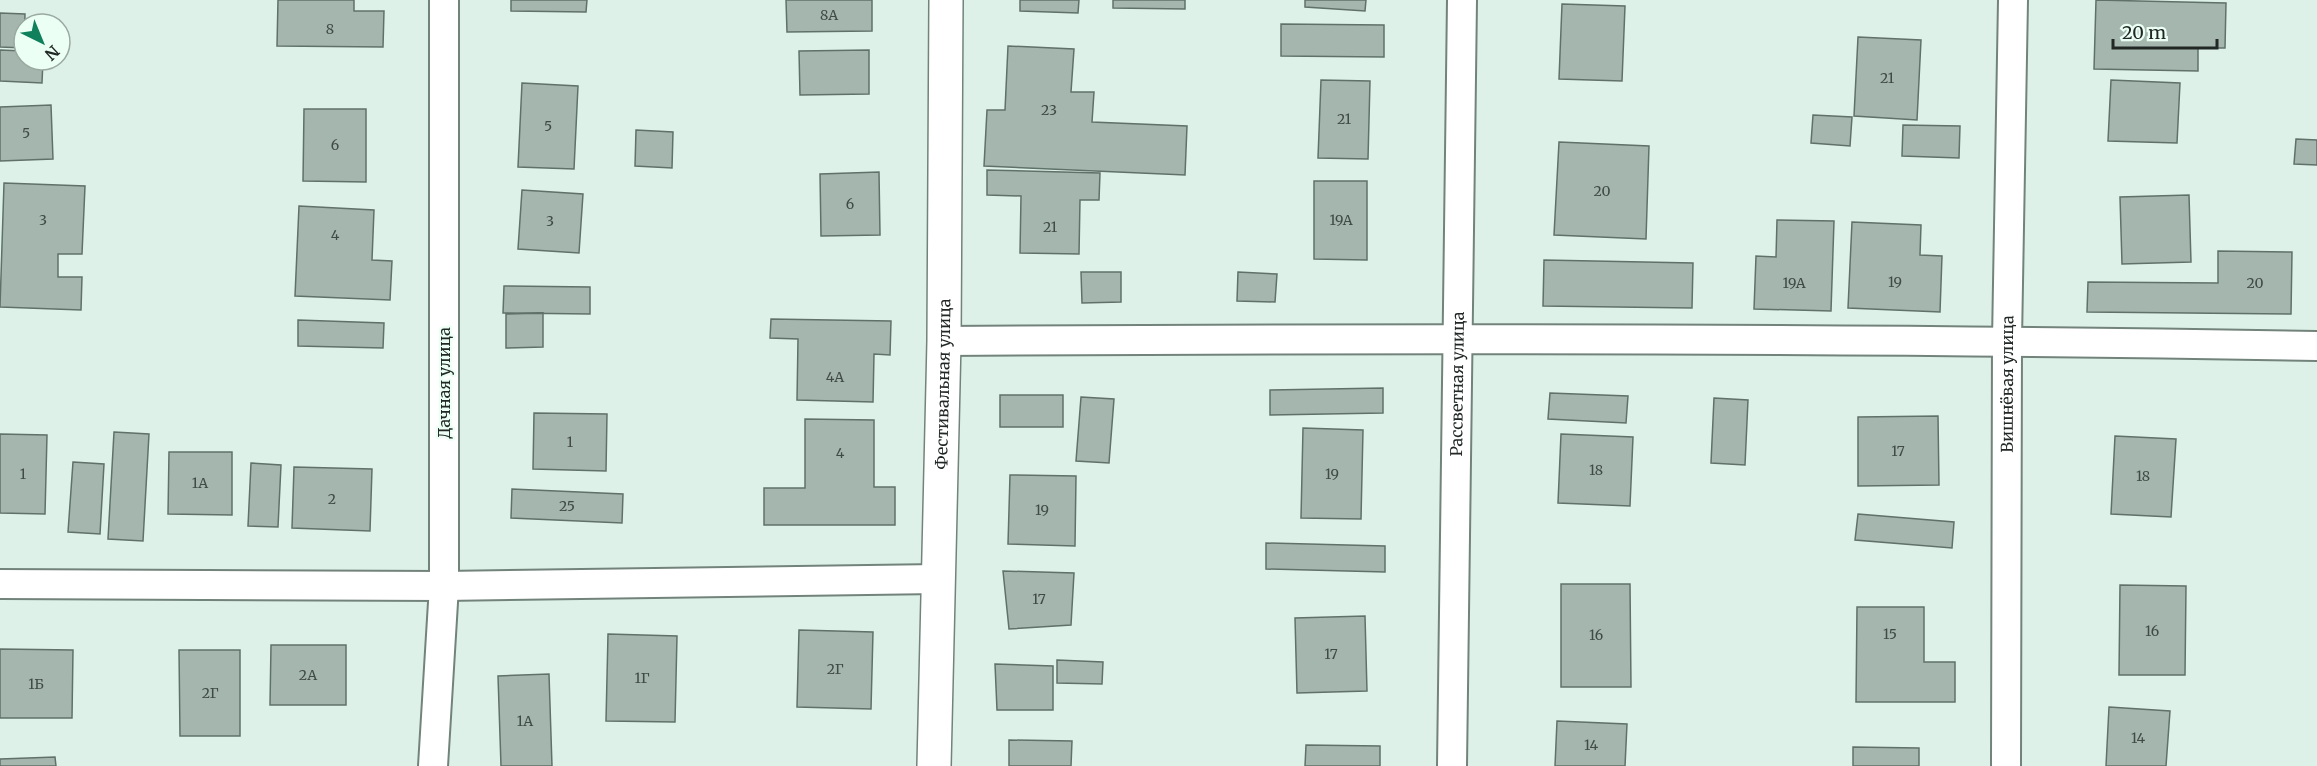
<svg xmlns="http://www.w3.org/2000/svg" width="2317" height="766" font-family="Merriweather,serif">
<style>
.building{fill:#a4b6ad;stroke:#607169;stroke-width:1.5}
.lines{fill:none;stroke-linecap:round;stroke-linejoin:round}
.minor-casing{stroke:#72837b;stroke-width:32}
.tertiary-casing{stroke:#72837b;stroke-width:36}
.minor{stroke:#fff;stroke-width:28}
.tertiary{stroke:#fff;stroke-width:33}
.labels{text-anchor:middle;stroke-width:4.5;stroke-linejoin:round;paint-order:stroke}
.number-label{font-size:14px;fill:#414b46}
.street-label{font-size:16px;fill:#202724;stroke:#ebfff5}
</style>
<rect width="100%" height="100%" fill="#def1e8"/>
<path class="building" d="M278,0H354V11H384L383,47L277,46Z
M511,0H587L586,12L511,11Z
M786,0H872V31L787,32Z
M1020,0H1079L1078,13L1020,11Z
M1113,0H1185V9L1113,8Z
M1305,0H1366L1365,11L1305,7Z
M2096,0L2226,3L2225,48H2198V71L2094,69Z
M1562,4L1625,6L1622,81L1559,79Z
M0,13L25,14L24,48L0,47Z
M1281,24L1384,25V57L1281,56Z
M1858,37L1921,40L1917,120L1854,116Z
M1008,46L1074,49L1071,92H1094L1092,122L1187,126L1185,175L984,166L987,110H1005Z
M0,50L24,51V60H43L42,83L0,81Z
M869,50V94L800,95L799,51Z
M1321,80L1370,81L1368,159L1318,158Z
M2111,80L2180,83L2177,143L2108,141Z
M522,83L578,86L574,169L518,167Z
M51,105L53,159L0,161V107Z
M304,109H366V182L303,181Z
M1813,115L1852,117L1850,146L1811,143Z
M1903,125L1960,126L1959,158L1902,156Z
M636,130L673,132L672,168L635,166Z
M2296,139L2317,140V165L2294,164Z
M1559,142L1649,146L1646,239L1554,235Z
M987,170L1100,173L1099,200H1080L1079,254L1020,253L1021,196L987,195Z
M879,172L880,235L821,236L820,174Z
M1314,181H1367V260L1314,259Z
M4,183L85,186L82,254H58V277H82L81,310L0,307Z
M522,190L583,194L579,253L518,249Z
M2189,195L2191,262L2122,264L2120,197Z
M299,206L374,210L372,260L392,261L390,300L295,296Z
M1777,220L1834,221L1831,311L1754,309L1756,256L1776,257Z
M1852,222L1921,225L1920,255L1942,256L1940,312L1848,308Z
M2218,251L2292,252L2291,314L2087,312L2088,282L2218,283Z
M1544,260L1693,263L1692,308L1543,306Z
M1081,272H1121V302L1082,303Z
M1238,272L1277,274L1275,302L1237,301Z
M504,286L590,287V314L503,313Z
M543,313V347L506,348V314Z
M771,319L891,321L890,355L874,354L873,402L797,400L798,339L770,338Z
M298,320L384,323L383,348L298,346Z
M1383,388V413L1270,415V390Z
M1550,393L1628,396L1626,423L1548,419Z
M1000,395H1063V427H1000Z
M1081,397L1114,399L1109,463L1076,461Z
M1714,398L1748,400L1745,465L1711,463Z
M534,413L607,414L606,471L533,469Z
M1938,416L1939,485L1858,486V417Z
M805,419L874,420V487H895V525H764V488H805Z
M1303,428L1363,430L1361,519L1301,518Z
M114,432L149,434L143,541L108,539Z
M0,434L47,435L45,514L0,513Z
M1561,434L1633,437L1630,506L1558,503Z
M2115,436L2176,439L2171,517L2111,514Z
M169,452H232V515L168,514Z
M73,462L104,464L100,534L68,532Z
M251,463L281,465L278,527L248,526Z
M294,467L372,469L370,531L292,528Z
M1010,475L1076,476L1075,546L1008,544Z
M512,489L623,494L622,523L511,518Z
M1858,514L1954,522L1952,548L1855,540Z
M1266,543L1385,546V572L1266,569Z
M1003,571L1074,573L1071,625L1009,629Z
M1561,584H1630L1631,687H1561Z
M2120,585L2186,586L2185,675H2119Z
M1857,607H1924V662H1955V702H1856Z
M1365,616L1367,691L1297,693L1295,618Z
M799,630L873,632L871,709L797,707Z
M608,634L677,636L675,722L606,721Z
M271,645H346V705H270Z
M0,649L73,650L72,718H0Z
M179,650H240V736H180Z
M1057,660L1103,662L1102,684L1057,683Z
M995,664L1053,666V710H997Z
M549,674L552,766H501L498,676Z
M2109,707L2170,711L2166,766H2106Z
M1557,721L1627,724L1625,766H1555Z
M1009,740L1072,741L1071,766H1009Z
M1306,745L1380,746V766H1305Z
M1853,747L1919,748V766H1853Z
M55,757L56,766H0V759Z"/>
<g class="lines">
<defs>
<g id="minor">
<path d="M944,341C1401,338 1859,338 2317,346"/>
<path d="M0,584L444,586L938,579"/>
<path d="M433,766L444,586V0"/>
<path id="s1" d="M1452,766L1462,0"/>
<path id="s2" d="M2006,766L2007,340L2013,0"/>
</g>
<g id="tertiary">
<path id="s3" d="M934,766L944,341L946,0"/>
</g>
</defs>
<use href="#minor" class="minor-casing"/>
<use href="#tertiary" class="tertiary-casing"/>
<use href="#minor" class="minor"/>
<use href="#tertiary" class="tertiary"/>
</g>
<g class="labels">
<g class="number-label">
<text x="829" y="20">8А</text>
<text x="330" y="34">8</text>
<text x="1887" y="83">21</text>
<text x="1049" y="115">23</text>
<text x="1344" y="124">21</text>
<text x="548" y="131">5</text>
<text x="26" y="138">5</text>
<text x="335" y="150">6</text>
<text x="1602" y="196">20</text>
<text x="850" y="209">6</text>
<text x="43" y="225">3</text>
<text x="1341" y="225">19А</text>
<text x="550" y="226">3</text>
<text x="1050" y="232">21</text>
<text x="335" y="240">4</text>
<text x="1895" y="287">19</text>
<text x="1794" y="288">19А</text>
<text x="2255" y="288">20</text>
<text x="835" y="382">4А</text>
<text x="570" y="447">1</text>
<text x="1898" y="456">17</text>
<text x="840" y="458">4</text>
<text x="1596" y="475">18</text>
<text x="23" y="479">1</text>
<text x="1332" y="479">19</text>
<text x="2143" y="481">18</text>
<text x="200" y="488">1А</text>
<text x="332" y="504">2</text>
<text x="567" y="511">25</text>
<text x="1042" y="515">19</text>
<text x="1039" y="604">17</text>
<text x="2152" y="636">16</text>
<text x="1890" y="639">15</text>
<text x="1596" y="640">16</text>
<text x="1331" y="659">17</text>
<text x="835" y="674">2Г</text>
<text x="308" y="680">2А</text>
<text x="642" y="683">1Г</text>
<text x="36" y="689">1Б</text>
<text x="210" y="698">2Г</text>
<text x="525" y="726">1А</text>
<text x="2138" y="743">14</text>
<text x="1591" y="750">14</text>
</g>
<g class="street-label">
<text transform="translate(444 383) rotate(-90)" y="6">Дачная улица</text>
<text dy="6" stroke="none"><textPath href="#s3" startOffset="382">Фестивальная улица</textPath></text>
<text dy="6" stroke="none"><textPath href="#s1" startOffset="382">Рассветная улица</textPath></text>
<text dy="6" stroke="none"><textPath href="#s2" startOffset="382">Вишнёвая улица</textPath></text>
</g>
</g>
<g transform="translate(42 42) rotate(137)"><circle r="28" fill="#ebfff5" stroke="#9aa9a1" stroke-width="1.5"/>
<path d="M0-4.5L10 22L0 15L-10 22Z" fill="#10805c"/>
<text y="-9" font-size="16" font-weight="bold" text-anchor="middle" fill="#202724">N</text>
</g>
<path d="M2113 39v9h104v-9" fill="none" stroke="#202724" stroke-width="3"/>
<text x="2122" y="39" font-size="18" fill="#202724" stroke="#ebfff5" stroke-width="4.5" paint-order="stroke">20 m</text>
</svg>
